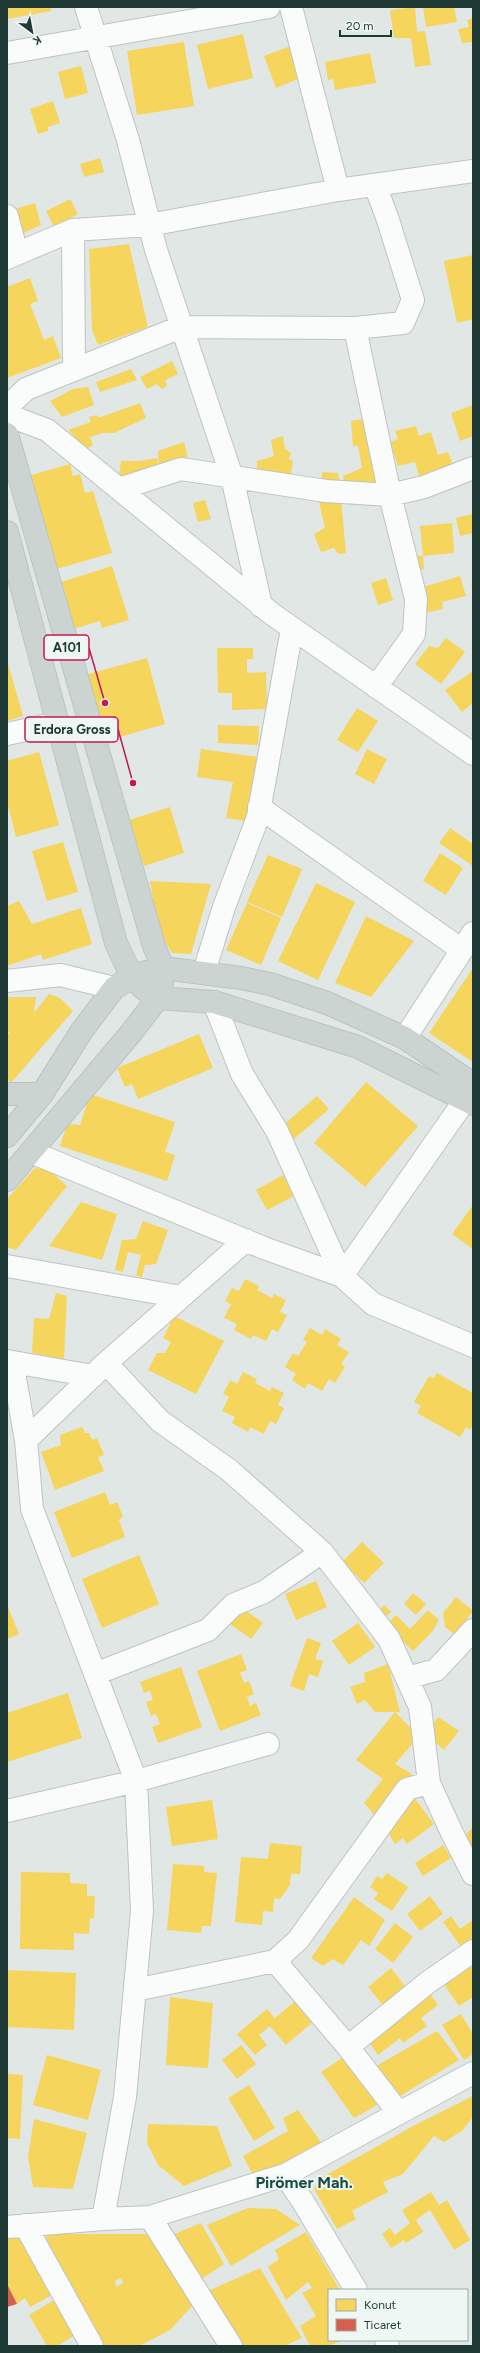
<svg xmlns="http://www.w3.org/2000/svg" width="480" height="2353" font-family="Figtree,sans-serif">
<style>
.homes{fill:#f6d55c;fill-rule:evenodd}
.shops{fill:#d6604d}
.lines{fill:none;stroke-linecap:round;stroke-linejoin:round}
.minor-casing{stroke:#bec4c2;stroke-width:24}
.major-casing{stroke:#bbc4c2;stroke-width:24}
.minor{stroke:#fafbfb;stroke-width:22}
.major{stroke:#ccd4d2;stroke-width:22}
.labels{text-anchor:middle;stroke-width:4;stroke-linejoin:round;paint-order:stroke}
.district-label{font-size:16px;font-weight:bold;fill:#1b4c44;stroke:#eef7f3}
.leader{fill:none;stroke:#c2185b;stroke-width:1.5}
.callout-dot{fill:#c2185b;stroke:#eef7f3;stroke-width:1.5}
.callout{fill:#eef7f3;stroke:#c2185b;stroke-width:1.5}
.callout-label{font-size:13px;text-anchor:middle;font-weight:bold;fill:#1f3a35}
</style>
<rect width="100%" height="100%" fill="#e1e7e5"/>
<path class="homes" d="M7,7H51V11L7,19Z
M415,7L417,32L425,31L431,65L415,67L411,38H394L390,10Z
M423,7H454L457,22L426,27Z
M473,18V45L472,42L462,43L458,29L469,27L467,20Z
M243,34L253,78L208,89L197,45Z
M184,42L194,106L137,115L127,51Z
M293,45L305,76L276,88L264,56Z
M370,53L376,83L335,90L333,79L328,80L325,62Z
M81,66L88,93L65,99L58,72Z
M53,101L60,123L48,127V131L38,134L30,109Z
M100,158L104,172L84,177L80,164Z
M70,199L78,214L54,227L46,211Z
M35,203L41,225L21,234L12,210Z
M129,244L148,327L98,345L92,330L89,249Z
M473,255V319L457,323L444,261Z
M30,278L38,301L30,304L44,340L53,336L61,358L7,378V287Z
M172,361L178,374L165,380L167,386L162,389L157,384L147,389L140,377Z
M131,369L137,380L100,392L96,382Z
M88,387L94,405L62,417L50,401L73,389Z
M140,403L146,418L114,433H102L90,437L93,445L86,449L68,430L91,422L89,417L97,415L98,418Z
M473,405V436L460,441L451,413Z
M369,418L380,483L345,485L343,476L362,468L358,446H353L351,421Z
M416,426L419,436L431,432L438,455L448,452L454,467L420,479L415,462L398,466L390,442L398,439L395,431Z
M283,436L285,449L291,453L289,459L293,461L290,480L257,476V461L274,456L271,440Z
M184,442L189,463L139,476H119L121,461H140L157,458L159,467L158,451Z
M70,464L73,476L80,474L85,493L93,491L112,553L53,570L28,476Z
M322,472L338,473L340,484L321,482Z
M205,500L211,519L198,522L193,503Z
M341,500L346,553L338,554L334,548L321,552L314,534L325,528L319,502Z
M473,514V533L460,536L456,518Z
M452,523L454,553L423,556L420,526Z
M414,555L423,556L424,569L416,571Z
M112,566L129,620L102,628L100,621L70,630L55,584Z
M460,576L466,596L442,602L443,609L424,613L420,588Z
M386,578L393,600L378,605L371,583Z
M446,638L465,652L441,684L415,664L429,646L438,648Z
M217,648H253V659H247V673L266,672L267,709L232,710V693H218Z
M147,658L165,724L106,741L88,674Z
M7,660L23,716L7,721Z
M473,671V703L462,712L445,690Z
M357,708L378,721L358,752L337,740Z
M218,725L259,726L258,745L218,743Z
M201,749L257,757L245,821L226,818L233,782L197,777Z
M367,749L387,759L374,784L355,774Z
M39,752L59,825L16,837L7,802V761Z
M170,807L184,853L144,866L129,820Z
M450,828L473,844V866L439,843Z
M63,842L78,892L47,901L32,851Z
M440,853L463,868L446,895L423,881Z
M268,855L302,869L282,917L247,902Z
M150,881L211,884L191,954L172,953L158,930Z
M316,883L355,902L318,980L278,961Z
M19,901L32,924L81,908L92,944L43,960L41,954L7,966V906Z
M247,903L281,918L261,965L226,950Z
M366,916L414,941L371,997L335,983Z
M473,968V1062L429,1033Z
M49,994L60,998L73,1011L11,1083L7,1079V1035L10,1032L7,1031V997H36L34,1013Z
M199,1034L213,1068L138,1099L132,1084L125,1087L117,1068Z
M366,1082L418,1126L365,1187L314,1143Z
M90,1094L175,1122L165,1152L175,1155L167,1181L60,1146L67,1124L80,1125Z
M317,1096L329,1109L293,1140L282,1126Z
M35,1168L49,1170L67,1186L16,1250L7,1247V1199Z
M283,1175L294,1196L267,1210L256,1190Z
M81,1202L117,1214L102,1260L49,1246Z
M473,1205V1249L452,1234Z
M143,1221L168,1230L156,1264L145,1265L142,1277L136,1276L141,1255L128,1252L123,1272L115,1270L122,1240L136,1239Z
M245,1279L259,1286L257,1290L272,1298L274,1294L286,1300L280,1312L287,1315L278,1332L272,1329L266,1341L253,1335L251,1339L234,1330L237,1324L224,1318L231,1304L225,1301L232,1288L239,1291Z
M56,1293L67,1296L64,1359L32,1353L34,1318L49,1319Z
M174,1316L224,1341L196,1394L148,1370L157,1353H165L171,1342L163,1338Z
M310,1328L322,1335L325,1329L341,1339L337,1345L349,1352L341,1364L345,1367L335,1383L329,1379L322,1391L308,1383L305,1389L292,1380L296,1374L285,1367L293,1353L298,1356L307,1342L303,1340Z
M243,1372L257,1379L255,1383L270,1391L272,1387L284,1393L278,1405L284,1408L276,1424L270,1421L264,1434L250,1427L248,1432L232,1423L235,1417L222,1411L229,1397L223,1394L230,1380L237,1384Z
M437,1373L473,1393V1424L470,1430L466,1427L460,1437L417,1413L421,1406L414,1402L429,1376L434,1378Z
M82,1427L85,1433H89L92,1440L97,1438L104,1455L98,1457L104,1471L55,1490L41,1452L61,1445L60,1435Z
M105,1492L110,1505L117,1502L123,1517L119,1520L125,1537L72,1558L54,1512Z
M362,1542L384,1563L364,1583L342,1562Z
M139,1555L159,1604L102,1628L82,1579Z
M316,1581L327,1607L296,1620L285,1594Z
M413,1593L426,1604L416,1615L404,1604Z
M456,1597L473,1611L455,1635L445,1627L443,1613Z
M7,1604L19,1634L7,1639Z
M384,1605L391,1612L383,1619L377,1612Z
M241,1607L263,1623L251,1639L230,1624Z
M428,1610L439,1620L432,1632L413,1651L386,1625L396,1615L410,1629Z
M358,1623L375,1647L349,1665L332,1641Z
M307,1638L321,1643L315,1659L323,1661L318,1677L309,1674L304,1691L290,1686Z
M241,1654L247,1670L240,1673L244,1683L249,1681L254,1694L247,1697L250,1706L256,1703L261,1715L220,1731L197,1671Z
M388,1664L400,1712H375L365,1700L357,1704L350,1687L365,1682L364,1673Z
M181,1667L202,1727L158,1743L152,1727L160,1724L156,1714L151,1716L146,1702L153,1700L150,1691L144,1693L140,1682Z
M68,1693L82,1738L7,1762V1713Z
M395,1712L419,1736L395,1764L412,1774L377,1818L364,1803L383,1779L356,1760Z
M438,1717L459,1731L444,1750L435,1742L431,1727Z
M413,1796L434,1824L407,1844L403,1838L395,1844L386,1830L401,1819L398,1812Z
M212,1800L218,1839L172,1846L166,1807Z
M473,1827V1853L460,1841Z
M270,1843L302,1846L300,1874H291L290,1885L280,1899L274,1898L273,1912L263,1911L262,1925L235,1922L241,1857L268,1859Z
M443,1845L451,1858L423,1876L415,1863Z
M173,1864L204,1866V1872L217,1873L211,1926H202L201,1933L167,1930Z
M21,1872L70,1873V1883L87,1884V1896H95L94,1918H90L89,1934L74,1933V1950L20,1949Z
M387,1873L408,1887L392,1911L374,1899L378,1893L370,1887L377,1876L382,1879Z
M430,1896L443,1914L420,1931L407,1914Z
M354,1897L385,1920L369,1946L361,1940L343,1965L333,1959L323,1966L311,1958Z
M451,1916L460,1929L473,1920V1940L462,1948L443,1922Z
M395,1923L413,1937L393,1963L375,1949Z
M470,1966L473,1970V1997L459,2006L443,1983Z
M391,1968L408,1990L385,2008L368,1987Z
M7,1970L76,1973L74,2030L7,2027Z
M428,1991L438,2005L421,2018L427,2026L403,2043L400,2038L378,2055L365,2037Z
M170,1997L213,2003L208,2068L166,2065Z
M298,1999L315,2020L286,2045L270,2026L259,2035L267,2045L255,2055L237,2034L267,2009L275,2018Z
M461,2014L473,2034V2054L464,2060L442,2025Z
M437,2031L459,2060L397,2098L373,2068Z
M241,2045L256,2064L237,2079L222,2060Z
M47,2055L101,2070L88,2120L33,2105Z
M345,2056L377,2105L354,2118L321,2072Z
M7,2070L9,2074L23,2075L20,2139L7,2138Z
M249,2085L275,2128L254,2141L228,2098Z
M473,2096V2117L462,2131L444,2142L434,2136L403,2174L383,2182L388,2192L352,2211L356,2219L337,2229L314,2189L319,2179L415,2125Z
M298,2110L323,2145L254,2177L243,2156L288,2131L283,2118Z
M34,2119L87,2133L73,2189L33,2187L28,2157Z
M148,2124L217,2126L232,2166L184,2186L158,2165L147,2143Z
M431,2192L439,2205L447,2200L470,2240L454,2250L430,2210L416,2220L423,2232L406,2243L404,2240L391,2248L382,2234L390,2228L395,2235L410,2223L402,2210Z
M248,2208L276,2209L300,2225L231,2266L207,2225Z
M201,2223L224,2264L200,2280L172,2235Z
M306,2232L340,2290H329V2340H344L328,2346H310L300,2326L316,2316L302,2293L312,2288L308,2282L286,2300L268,2267L279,2259L275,2250Z
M49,2234H151L193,2305L170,2330L139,2346H105L43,2241ZM121,2278L123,2283L116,2287L115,2281Z
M7,2235L21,2238L52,2295L30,2307L25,2298L17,2304L7,2284Z
M260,2268L302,2338L284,2346H241L208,2291Z
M56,2299L77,2334L57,2346H47L29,2315Z"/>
<path class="shops" d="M7,2284L17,2304L7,2307Z"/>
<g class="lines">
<defs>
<path id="minor" d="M86,7L128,140L156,250L232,477L261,606
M7,53L269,7
M338,190L473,171
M7,216L17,253
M73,230L74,369
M7,258L73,230L149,225L338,190L291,7
M355,328L390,495L416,599L414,634L376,687
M7,407L26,389L181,327L355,328L403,323L413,300L388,220L375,185
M7,415L47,430L272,614L473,754
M119,489L181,469L326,491L390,495L424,487L473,468
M7,734L58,723
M259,807L462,950
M204,972L224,907L258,817L292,629
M7,981L60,975L114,988
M214,1002L242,1074L277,1131L342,1276L373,1304L473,1346
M405,1038L473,933
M31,1152L264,1248L342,1276L465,1100
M7,1266L181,1297
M7,1361L93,1376
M12,1362L26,1440
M106,1363L160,1421L229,1470L322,1552L389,1639L420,1707L429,1783L452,1833L473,1874
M95,1674L208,1630L233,1605L264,1592L322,1552
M407,1678L436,1670L473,1630
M7,1811L136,1781L268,1744
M135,1990L275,1961
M348,2047L427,1983L473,1951
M398,2112L348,2047L275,1961L298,1940L407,1789L429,1783
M285,2175L302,2200L356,2290
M150,2217L231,2346
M103,2219L125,2097L142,1911L136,1781L32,1509L26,1440L106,1363L246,1240
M25,2225L92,2346
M7,2227L103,2219L150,2217L285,2175L473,2073
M386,2340L388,2346"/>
<path id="major" d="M7,434L154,946L163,968L241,978L270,984L327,1003L405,1038L473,1084
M7,532L116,943L132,977L144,989L158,998L214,1002L358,1047L473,1104
M7,1094H42
M7,1136L42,1094L81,1032L114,988L132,977L146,972
M7,1180L131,1033L158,998L162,983"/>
</defs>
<use href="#minor" class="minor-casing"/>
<use href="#major" class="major-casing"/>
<use href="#minor" class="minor"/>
<use href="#major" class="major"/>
</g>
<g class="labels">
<g class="district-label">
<text x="304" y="2188">Pirömer Mah.</text>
</g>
</g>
<path class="leader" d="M105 703L89 648M133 783L118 729"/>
<g class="callout-dot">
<circle cx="105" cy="703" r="4"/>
<circle cx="133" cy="783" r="4"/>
</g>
<g class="callout">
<rect x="44" y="635" width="45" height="25" rx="4"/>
<rect x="25" y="717" width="93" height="25" rx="4"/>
</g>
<g class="callout-label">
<text x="67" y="652">A101</text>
<text x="72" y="734">Erdora Gross</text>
</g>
<rect width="480" height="2353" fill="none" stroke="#1f3a35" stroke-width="16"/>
<rect x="328" y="2289" width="140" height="52" fill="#eef7f3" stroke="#9baba7"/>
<rect x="336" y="2299" width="20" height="12" fill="#f6d55c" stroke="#9baba7"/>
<text x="364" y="2309" font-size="12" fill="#1f3a35">Konut</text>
<rect x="336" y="2319" width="20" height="12" fill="#d6604d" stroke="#9baba7"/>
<text x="364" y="2329" font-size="12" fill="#1f3a35">Ticaret</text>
<g transform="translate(32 32) rotate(148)" stroke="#eef7f3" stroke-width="3" paint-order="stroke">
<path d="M0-3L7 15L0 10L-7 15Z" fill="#1f3a35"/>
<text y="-6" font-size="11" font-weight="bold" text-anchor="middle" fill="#1f3a35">K</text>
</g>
<path d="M340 30v6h51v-6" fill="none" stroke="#1f3a35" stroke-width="2"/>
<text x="346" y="30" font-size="12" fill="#1f3a35" stroke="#eef7f3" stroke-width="3" paint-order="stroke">20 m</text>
</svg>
